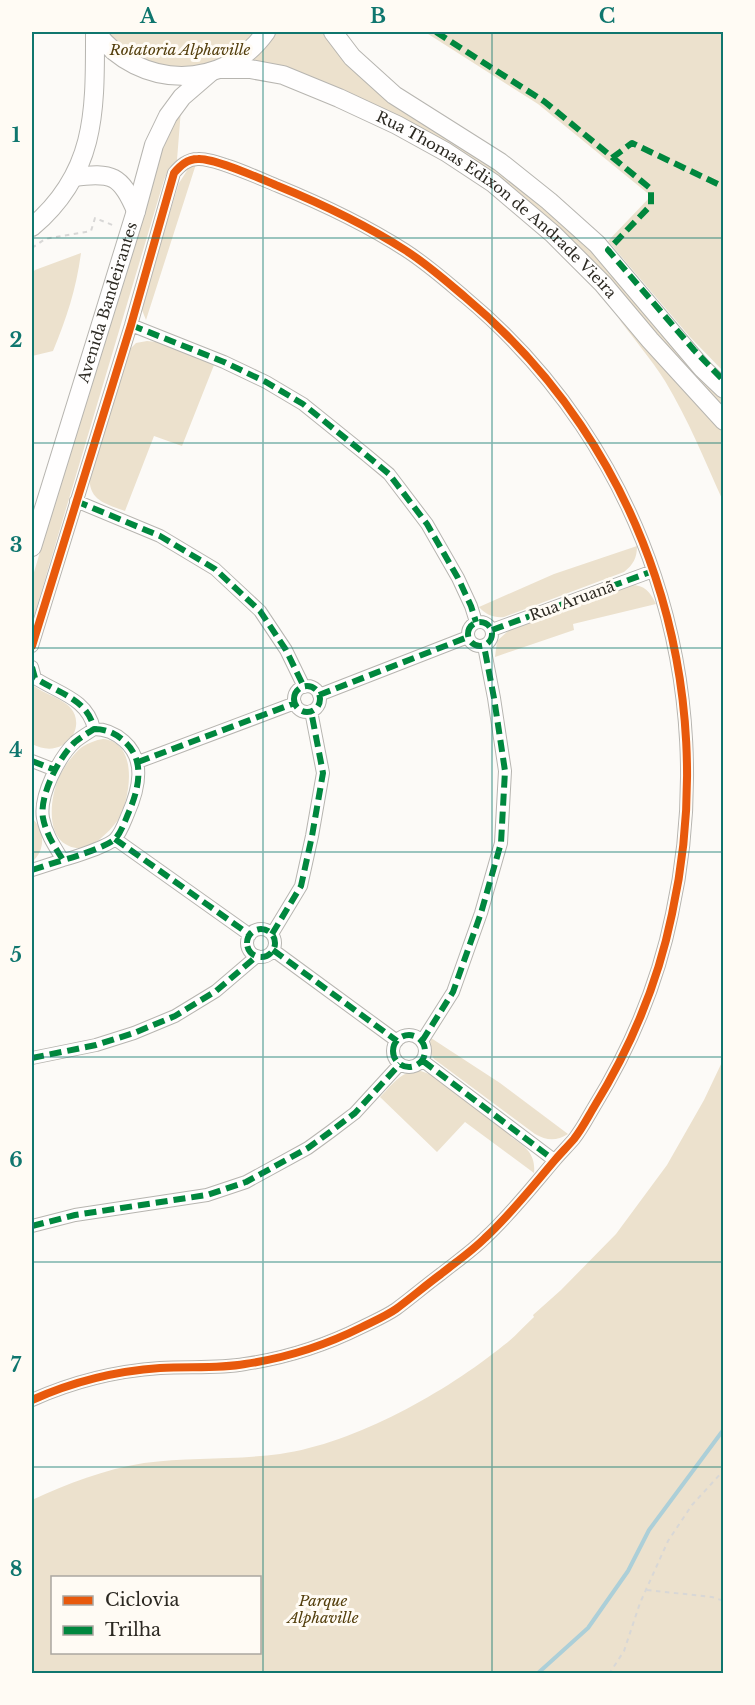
<svg xmlns="http://www.w3.org/2000/svg" width="755" height="1705" font-family="'Libre Baskerville',serif">
<style>
.green{fill:#ece1cd;fill-rule:evenodd}
.lines{fill:none;stroke-linecap:round;stroke-linejoin:round}
.stream{stroke:#accfd8;stroke-width:4}
.street-casing{stroke:#b7b5b0;stroke-width:14}
.secondary-casing{stroke:#b7b5b0;stroke-width:20}
.path{stroke:#d8d7d6;stroke-width:2;stroke-dasharray:4.5 4.5;stroke-linecap:butt}
.street{stroke:#fffefe;stroke-width:12}
.secondary{stroke:#fffefe;stroke-width:18}
.quiet{stroke:#00873e;stroke-width:6;stroke-dasharray:12 6;stroke-linecap:butt}
.cycleway-casing{stroke:#fffbf4;stroke-width:11}
.cycleway{stroke:#e8590c;stroke-width:8}
.grid{fill:none;stroke:#0f766e;stroke-width:1.5;stroke-opacity:0.55}
.labels{text-anchor:middle;stroke-width:6;stroke-linejoin:round;paint-order:stroke}
.park-label{font-size:15px;font-style:italic;fill:#533e0c;stroke:#fffbf4}
.street-label{font-size:15px;fill:#2c2922;stroke:#fffbf4}
.neatline{fill:none;stroke:#0f766e;stroke-width:2}
.grid-label{font-size:20px;text-anchor:middle;font-weight:bold;fill:#0f766e}
</style>
<rect width="100%" height="100%" fill="#fcfaf7"/>
<path class="green" d="M105,32H256C225,62 194,76 151,62C145,60 138,59 133,56C123,49 114,39 105,32Z
M275,32H324L519,185L585,243L706,382L723,399V412L488,173L248,62Z
M425,32H723V371L690,337L608,241L651,196L538,104Z
M181,109L177,160L167,173L164,180L32,623V579L132,241L165,137Z
M196,164L146,320L142,310L143,298L179,183L188,169Z
M81,253C76,290 67,317 53,351L32,356V273L35,270Z
M618,318L685,391L723,431V501C705,461 688,419 665,381C651,359 634,339 618,318Z
M147,341L157,342L214,365L182,446L154,436L125,511C106,504 87,500 90,475L129,350L136,343Z
M637,546C637,558 633,565 624,572L504,617C494,618 486,615 479,607L554,574Z
M628,585C644,584 650,591 656,604L573,624L574,630L495,657L497,641L508,631Z
M32,684C46,698 79,699 76,726C75,734 70,741 63,745C51,751 43,749 32,744Z
M103,739C139,742 131,798 118,820C113,827 106,834 99,840C90,846 80,851 69,846C46,837 50,799 58,780C63,768 72,755 82,747C88,743 96,740 103,739Z
M32,818C45,830 46,850 32,862Z
M431,1038L500,1083L568,1134C557,1141 547,1141 535,1134L434,1059C430,1053 429,1045 431,1038Z
M723,1060V1673H32V1500C67,1484 105,1469 144,1463C189,1457 235,1460 280,1454C356,1443 446,1392 504,1345C515,1337 524,1326 534,1317L533,1315L561,1290L616,1234L667,1165L704,1100ZM52,1578H260V1652H52Z
M418,1070L432,1075L513,1134L511,1137C525,1146 536,1154 534,1173L465,1122L437,1152L380,1097C392,1085 400,1072 418,1070Z"/>
<g class="lines">
<path class="stream" d="M537,1674L588,1628L628,1571L649,1530L724,1429"/>
<defs>
<path id="street" d="M131,325L224,362L266,382L303,404L365,454L389,474L427,524L458,578L471,606L476,622
M76,501L160,536L215,569L260,611L286,650L304,687
M468 634a12 12 0 1 1 24 0a12 12 0 1 1-24 0Z
M492,630L653,571
M32,646L131,325L174,173C180,166 187,159 198,159C215,158 261,179 278,186C322,204 366,225 405,250C427,264 446,281 465,297C646,448 722,685 672,914C658,983 631,1047 594,1107C588,1117 582,1129 574,1139C568,1146 561,1153 555,1160C532,1187 511,1214 485,1238C472,1251 456,1262 441,1274C426,1285 411,1298 396,1309C386,1316 374,1321 362,1327C326,1345 286,1358 245,1364C217,1369 188,1366 160,1368C116,1371 72,1382 32,1400
M32,667L35,678C58,693 88,699 94,729
M294 699a13 13 0 1 1 26 0a13 13 0 1 1-26 0Z
M319,695L468,637
M94,729C106,729 115,733 124,741C146,760 139,789 128,814C125,821 121,833 115,839C108,846 75,857 63,860C55,847 46,834 43,818C39,796 59,757 75,742C81,737 88,733 94,729Z
M32,761L55,770
M138,762L295,703
M115,839L250,935
M32,870L63,860
M247 943a14 14 0 1 1 28 0a14 14 0 1 1-28 0Z
M272,934L301,886L312,836L323,773L311,711
M273,950L397,1041
M393 1051a16 16 0 1 1 32 0a16 16 0 1 1-32 0Z
M422,1041L453,992L481,913L501,843L505,771L494,698L484,646
M32,1058L96,1045L134,1033L175,1016L216,991L257,956
M423,1061L554,1160
M32,1226L75,1215L207,1195L246,1182L308,1148L330,1132L355,1113L400,1064"/>
<g id="secondary">
<path d="M96,32C139,90 224,91 266,32"/>
<path d="M333,32L352,57L394,95L500,162L549,201L597,244L702,368L724,389"/>
<path id="s1" d="M220,69H250L283,75L339,98L397,125L446,152L493,183L553,234L603,284L650,340L724,421"/>
<path d="M74,177C112,172 121,175 136,211"/>
<path d="M32,227C97,172 95,110 95,32"/>
<path id="s2" d="M32,547L136,211L154,145L168,116L182,97L211,72"/>
</g>
</defs>
<use href="#street" class="street-casing"/>
<use href="#secondary" class="secondary-casing"/>
<path class="path" d="M32,248L45,239L91,231L95,218L115,226
M647,1590L712,1597L724,1601
M609,1674L624,1651L640,1603L668,1541L692,1505L724,1470"/>
<use href="#street" class="street"/>
<use href="#secondary" class="secondary"/>
<path class="quiet" d="M436,32L545,102L651,189V205L608,250L694,350L724,381
M612,158L632,143L724,187
M131,325L224,362L266,382L303,404L365,454L389,474L427,524L458,578L471,606L476,622
M76,501L160,536L215,569L260,611L286,650L304,687
M468 634a12 12 0 1 1 24 0a12 12 0 1 1-24 0Z
M492,630L653,571
M32,667L35,678C58,693 88,699 94,729
M294 699a13 13 0 1 1 26 0a13 13 0 1 1-26 0Z
M319,695L468,637
M94,729C106,729 115,733 124,741C146,760 139,789 128,814C125,821 121,833 115,839C108,846 75,857 63,860C55,847 46,834 43,818C39,796 59,757 75,742C81,737 88,733 94,729Z
M32,761L55,770
M138,762L295,703
M115,839L250,935
M32,870L63,860
M247 943a14 14 0 1 1 28 0a14 14 0 1 1-28 0Z
M272,934L301,886L312,836L323,773L311,711
M273,950L397,1041
M393 1051a16 16 0 1 1 32 0a16 16 0 1 1-32 0Z
M422,1041L453,992L481,913L501,843L505,771L494,698L484,646
M32,1058L96,1045L134,1033L175,1016L216,991L257,956
M423,1061L554,1160
M32,1226L75,1215L207,1195L246,1182L308,1148L330,1132L355,1113L400,1064"/>
<defs>
<path id="cycleway" d="M32,646L131,325L174,173C180,166 187,159 198,159C215,158 261,179 278,186C322,204 366,225 405,250C427,264 446,281 465,297C646,448 722,685 672,914C658,983 631,1047 594,1107C588,1117 582,1129 574,1139C568,1146 561,1153 555,1160C532,1187 511,1214 485,1238C472,1251 456,1262 441,1274C426,1285 411,1298 396,1309C386,1316 374,1321 362,1327C326,1345 286,1358 245,1364C217,1369 188,1366 160,1368C116,1371 72,1382 32,1400"/>
</defs>
<use href="#cycleway" class="cycleway-casing"/>
<use href="#cycleway" class="cycleway"/>
</g>
<path class="grid" d="M263,32V1674M492,32V1674M32,238H724M32,443H724M32,648H724M32,852H724M32,1057H724M32,1262H724M32,1467H724"/>
<g class="labels">
<g class="park-label">
<text x="180" y="55">Rotatoria Alphaville</text>
<text x="323" y="1606">Parque<tspan x="323" dy="17">Alphaville</tspan></text>
</g>
<g class="street-label">
<text dy="5" stroke="none"><textPath href="#s1" startOffset="316">Rua Thomas Edixon de Andrade Vieira</textPath></text>
<text dy="5" stroke="none"><textPath href="#s2" startOffset="256">Avenida Bandeirantes</textPath></text>
<text transform="translate(572 601) rotate(-20)" y="5">Rua Aruanã</text>
</g>
</g>
<rect width="755" height="1705" fill="none" stroke="#fffbf4" stroke-width="66"/>
<rect x="51" y="1576" width="210" height="78" fill="#fffbf4" stroke="#aba7a0" stroke-width="1.5"/>
<rect x="63" y="1596" width="30" height="9" fill="#e8590c" stroke="#aba7a0" stroke-width="1.5"/>
<text x="105" y="1606" font-size="18" fill="#2c2922">Ciclovia</text>
<rect x="63" y="1626" width="30" height="9" fill="#00873e" stroke="#aba7a0" stroke-width="1.5"/>
<text x="105" y="1636" font-size="18" fill="#2c2922">Trilha</text>
<rect x="33" y="33" width="689" height="1639" class="neatline"/>
<g class="grid-label">
<text x="148" y="23">A</text>
<text x="378" y="23">B</text>
<text x="607" y="23">C</text>
<text x="16" y="142">1</text>
<text x="16" y="347">2</text>
<text x="16" y="552">3</text>
<text x="16" y="757">4</text>
<text x="16" y="962">5</text>
<text x="16" y="1167">6</text>
<text x="16" y="1372">7</text>
<text x="16" y="1576">8</text>
</g>
</svg>
